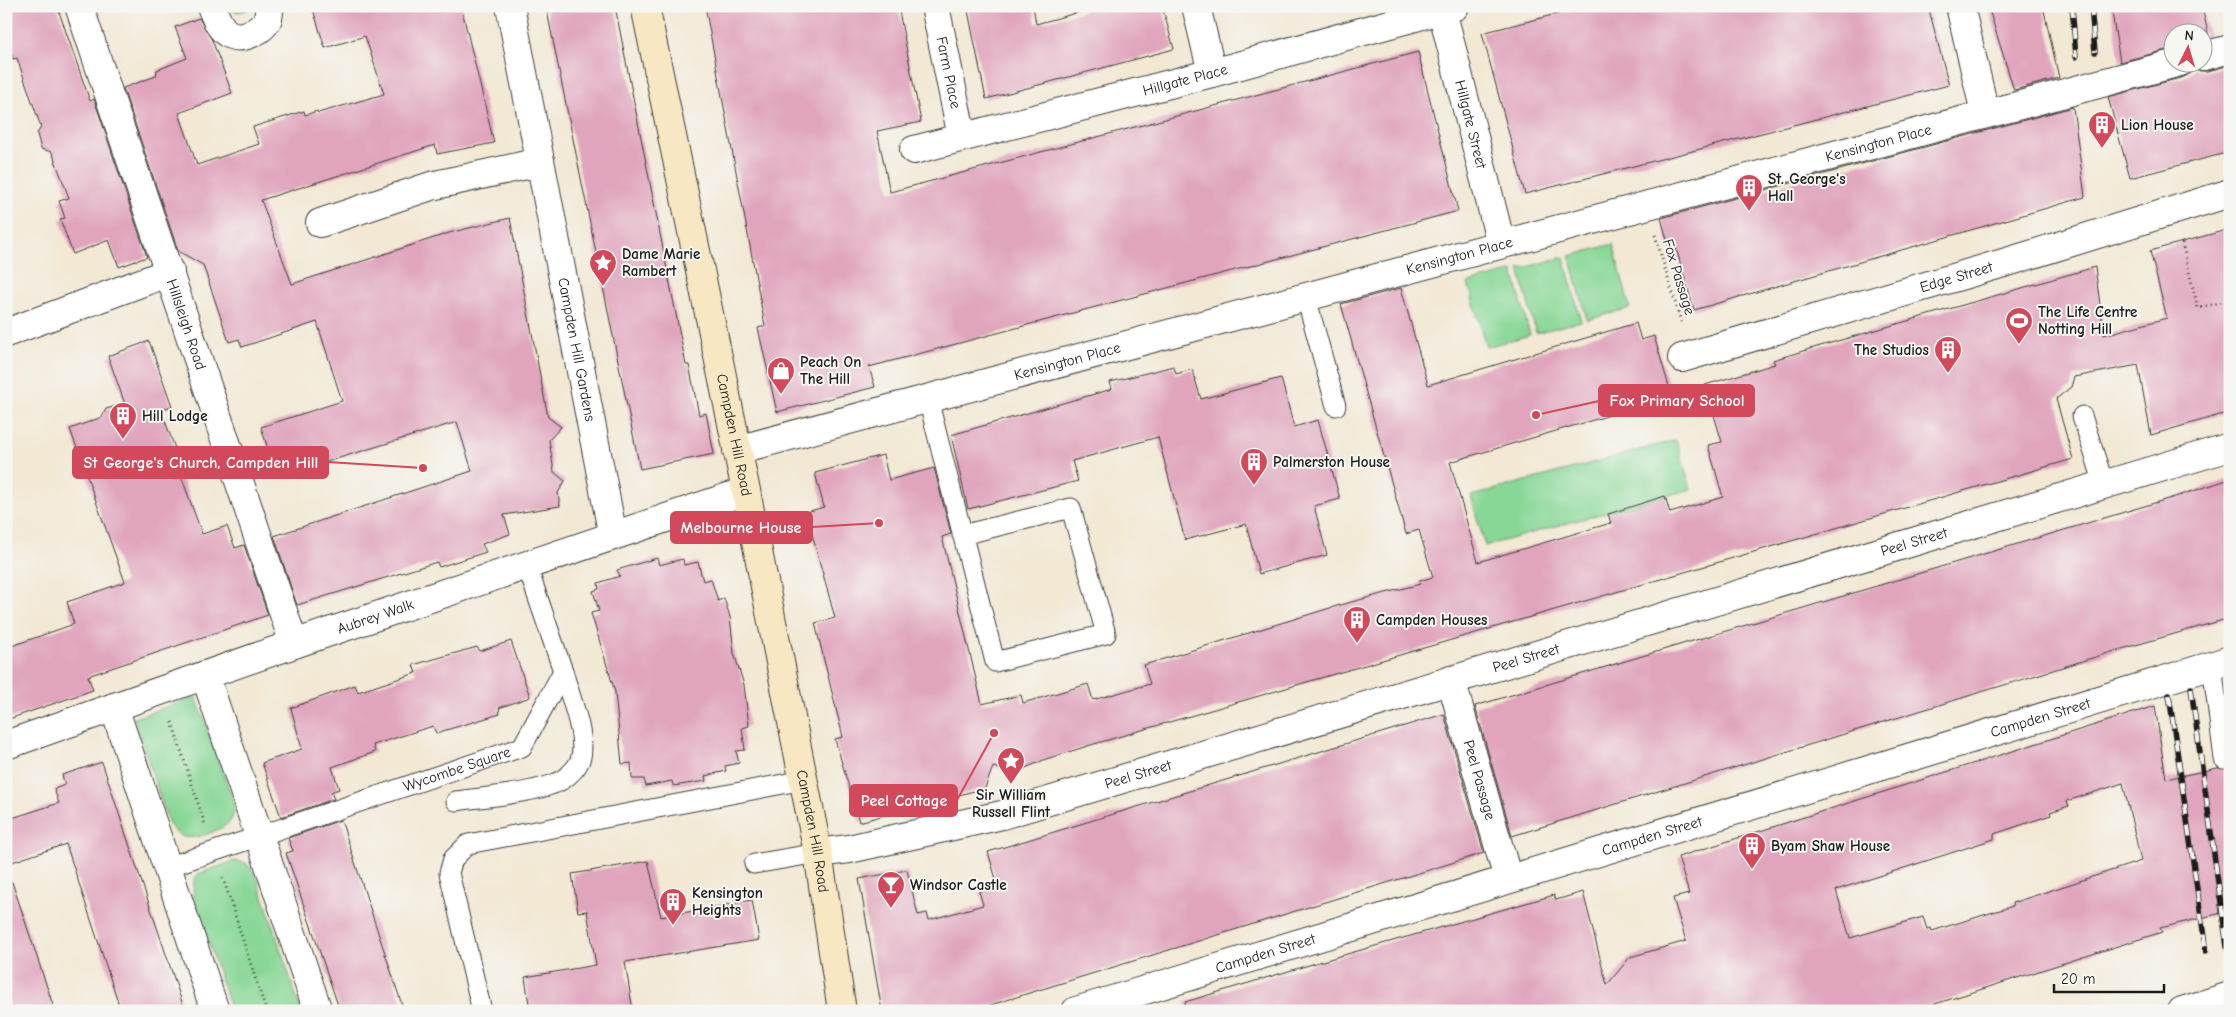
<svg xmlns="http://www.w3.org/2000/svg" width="2236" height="1017" font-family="'Comic Neue',sans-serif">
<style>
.green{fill:#88d796;stroke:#527a59}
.building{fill:#e0a5bd;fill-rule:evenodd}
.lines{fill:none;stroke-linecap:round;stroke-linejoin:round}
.lane-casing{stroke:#3c3b38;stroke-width:21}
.street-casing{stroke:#3c3b38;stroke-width:30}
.secondary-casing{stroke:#3c3b38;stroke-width:30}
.path{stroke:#3c3b38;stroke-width:3;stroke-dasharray:1 4;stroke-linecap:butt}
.lane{stroke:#fff;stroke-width:19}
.street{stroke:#fff;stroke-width:28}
.secondary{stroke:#f7e8c3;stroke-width:28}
.rail-casing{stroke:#1c1c1c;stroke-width:5.5}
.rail{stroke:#f6f6f2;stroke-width:4;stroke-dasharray:11;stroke-linecap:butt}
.labels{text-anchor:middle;stroke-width:4;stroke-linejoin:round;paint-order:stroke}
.street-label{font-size:15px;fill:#1c1c1c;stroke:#f6f6f2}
.poi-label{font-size:15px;font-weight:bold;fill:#1c1c1c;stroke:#f6f6f2;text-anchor:start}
.leader{fill:none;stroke:#d1495b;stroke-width:2}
.callout-dot{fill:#d1495b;stroke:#f6f6f2;stroke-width:2}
.callout{fill:#d1495b;stroke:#d1495b;stroke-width:2}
.callout-label{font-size:16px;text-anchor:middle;font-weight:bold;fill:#fff}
</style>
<rect width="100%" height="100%" fill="#f6f6f2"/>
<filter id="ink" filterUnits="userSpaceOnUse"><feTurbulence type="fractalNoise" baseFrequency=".02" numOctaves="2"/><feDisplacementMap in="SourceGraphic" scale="10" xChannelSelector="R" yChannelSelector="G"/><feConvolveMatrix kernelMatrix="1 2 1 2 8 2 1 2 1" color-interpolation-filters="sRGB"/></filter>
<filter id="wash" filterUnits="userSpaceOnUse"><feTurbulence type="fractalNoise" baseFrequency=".0096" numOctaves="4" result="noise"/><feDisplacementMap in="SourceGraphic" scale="20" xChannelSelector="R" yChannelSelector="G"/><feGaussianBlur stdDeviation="1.12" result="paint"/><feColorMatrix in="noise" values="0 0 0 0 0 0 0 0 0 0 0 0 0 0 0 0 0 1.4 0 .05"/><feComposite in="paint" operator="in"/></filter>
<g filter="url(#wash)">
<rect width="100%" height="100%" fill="#f2e8d4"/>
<path class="green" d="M228,6H252C244,13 234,15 228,6Z
M1613,244L1630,308L1587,320L1570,256Z
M1564,257L1581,321L1536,333L1519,269Z
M1513,271L1530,335L1486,347L1468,283Z
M1676,440L1691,489L1485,546L1471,496Z
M196,697L234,804C234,810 234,815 231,820C224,830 196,840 184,837C177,835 173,830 169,824L134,718Z
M234,861L246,863L256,875L301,1011H231L193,895L194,880L198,874Z"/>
<g id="blocks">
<path class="building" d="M6,6H57L90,101L94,99L147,257L119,267L109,240L73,254L60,219L65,218L59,201L69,198L52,152L41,149L37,134L41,127L17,58L13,59L6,39Z
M312,6H461L494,143L437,154L435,145L261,200L292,284L449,233L510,218L548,417L561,427L549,440L554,472L565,481L558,493L560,506L504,515L510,534L482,544L486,552L439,567L437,562L297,605L274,536L472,471L457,422L277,477L261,427L342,401L317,322L242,347L239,339L229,342L203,265L178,251L123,88L156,76L157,70L187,58L175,27L199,18L212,40L232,93L179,113L197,165L259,144L253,127L304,111L305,115L317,111L318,113L384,94L365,36L325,48Z
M546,6H615L686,365H689L699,415L706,413L714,454L640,469Z
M705,6H768L770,14L807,6H898L921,122L877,131L890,192L1418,52L1458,211L869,367L875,387L777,412L758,328L765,326Z
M967,6H1033L1036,24L1102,6H1162L1174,49L986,99Z
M1588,6H1928L1949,85L1525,194L1482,33Z
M1988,6H2043L2059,78L2014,90Z
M2111,6H2202L2209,38L2204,40V32H2174V48L2120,62Z
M2230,65V152L2130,178L2108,97L2184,77L2191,73L2194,68L2200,71H2208Z
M2073,107L2085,197L1694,310L1675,245L1669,247L1661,218Z
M2230,229V412L2151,435L2138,365L2074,377L2071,387L2056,399L2073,459L1094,744L1046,759L1014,773L993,767L985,788L859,822L835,739L843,737L815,623L835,618L806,512L824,507L815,473L883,455L889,480L934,468L951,534L942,537L982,704L1021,695L1023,703L1088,684L1093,700L1150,684L1144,665L1340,605L1420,584L1419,581L1433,577L1419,530L1406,534L1341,304L1401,288L1428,385L1636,323L1641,340L1654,336L1672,397L1450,462L1478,562L1611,523L1608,514L1665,496L1670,513L1723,497L1708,445L1722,442L1705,385L1775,364L1773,360L1803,351L2095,267L2104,335L2167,318L2150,251Z
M149,341L172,406L161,410L176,451L173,453L202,534L227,526L235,548L244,545L268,615L88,676L93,690L6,720V648L74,624L67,602L125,582L70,429L102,417L106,409L125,404L108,356Z
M1174,366L1176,374L1192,369L1201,399L1281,378L1294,427L1318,420L1340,499L1314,506L1327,555L1259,574L1246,524L1185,540L1158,437L1072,461L1078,481L968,509L951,435L1112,389L1110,382Z
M2230,479V618L2115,651L1512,836L1475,706L2178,496Z
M657,558L659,565L683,559L684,565L698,562L703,581L711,579L718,601L724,598L730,617L734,653L744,685L749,726L742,728L745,750L736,751L739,763L725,766L726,771L705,776L706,781L673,786L672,781L646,786L644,779H632L631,763L622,764L615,692L591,613L599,611L593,591L599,589L598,583L620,576L617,570Z
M511,641L530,697L499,708L500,714L436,733L433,726L373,745L375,752L332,767L339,789L331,792L334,799L281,817L262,763L302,749L291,708L355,685L358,692L416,673L413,665L477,647L480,651Z
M2155,706L2166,779L2218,768L2230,769V911L2160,928L2162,932L1913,1011H1187L1185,1002L1319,962L1554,895L1556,900L1583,892L1607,985L1630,957L1686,941L1673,898L1689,894L1678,857ZM2123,783L2141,861L2012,903L2013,906L1932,931L1931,928L1927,929L1923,917L1850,938L1836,890L1994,839V834L2051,815L2050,812L2069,806L2067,801Z
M1444,714L1484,853L971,1011H882L859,879L907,870L918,915L927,913L929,920L983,905L979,891L998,886L988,852Z
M102,762L123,826L185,1011H121L66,844L6,864V820L59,803L54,789L65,785L62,775Z
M341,820L404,1011H340L286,853L293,851L288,838Z
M648,861L661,917L752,900L759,940L625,962L633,1011H530L525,977L596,965L587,911L578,912L572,874Z
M12,882L55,1011H6V883Z"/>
</g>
</g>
<g filter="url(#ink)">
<use href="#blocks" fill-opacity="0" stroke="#3c3b38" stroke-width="1"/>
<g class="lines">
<defs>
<g id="lane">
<path d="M1306,297L1336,406"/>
<path d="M928,399L995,662L1106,634L1071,508L962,535"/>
<path d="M2082,416L2104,484"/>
<path d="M2212,665L2224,759L2230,758"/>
<path d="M456,801C483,797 540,793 562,780C569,776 579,766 581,757C586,734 569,694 563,671"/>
<path d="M754,864L818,853"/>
<path id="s1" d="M168,867L522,747L563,671L527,566"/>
<path d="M482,1011L449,873L453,859L468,844L804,780"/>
</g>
<g id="street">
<path id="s2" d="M79,6L294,644"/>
<path d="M211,6C215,16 220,31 231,35C243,40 264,30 268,18C269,15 269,10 269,6"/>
<path id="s3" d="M510,6L613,536"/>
<path id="s4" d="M935,6L962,137"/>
<path d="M1196,6L1212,73"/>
<path id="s5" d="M1441,6L1501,244"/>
<path d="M1960,6L1985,113"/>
<path d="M2204,56L2230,49"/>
<path id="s6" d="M914,150L1212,73L1455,6"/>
<path d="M320,223L431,186L540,162"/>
<path d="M6,333L170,272"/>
<path id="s7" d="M1682,358L2017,259L2230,193"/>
<path id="s8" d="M737,450L2180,62"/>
<path d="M205,675L318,1011"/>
<path id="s9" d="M1451,680L1508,879"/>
<path d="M114,707L215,1011"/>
<path id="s10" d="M6,745L294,644L746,491"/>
<path id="s11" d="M818,853L849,849L1002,815L2230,447"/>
<path id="s12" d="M1076,1011L2230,660"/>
<path d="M2182,1011L2230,996"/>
</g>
<g id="secondary">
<path id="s13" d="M645,6L746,491L818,853L842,1011"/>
</g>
</defs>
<use href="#lane" class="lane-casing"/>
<use href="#street" class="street-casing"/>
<use href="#secondary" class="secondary-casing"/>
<path class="path" d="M1655,235L1682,325
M2182,243L2198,308L2230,300
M172,722L205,825
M223,878L266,1011"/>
<use href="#lane" class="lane"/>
<use href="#street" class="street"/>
<use href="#secondary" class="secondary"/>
<defs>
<path id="rail" d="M2072,6L2076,57
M2091,6L2095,52
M2191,688L2227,947
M2169,695L2206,951"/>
</defs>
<use href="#rail" class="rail-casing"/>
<use href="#rail" class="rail"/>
</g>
</g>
<defs>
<symbol id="building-pin" viewBox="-11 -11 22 30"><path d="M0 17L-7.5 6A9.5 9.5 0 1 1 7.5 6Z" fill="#d1495b" stroke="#f6f6f2"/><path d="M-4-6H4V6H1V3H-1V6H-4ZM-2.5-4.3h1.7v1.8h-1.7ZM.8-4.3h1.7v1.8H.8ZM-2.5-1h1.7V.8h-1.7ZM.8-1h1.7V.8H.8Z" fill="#fff"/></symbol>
<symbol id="sight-pin" viewBox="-11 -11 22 30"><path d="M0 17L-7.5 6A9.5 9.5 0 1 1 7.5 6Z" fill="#d1495b" stroke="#f6f6f2"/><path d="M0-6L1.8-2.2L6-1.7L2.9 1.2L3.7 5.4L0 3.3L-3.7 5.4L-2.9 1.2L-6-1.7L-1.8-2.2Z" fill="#fff"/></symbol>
<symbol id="stadium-pin" viewBox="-11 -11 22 30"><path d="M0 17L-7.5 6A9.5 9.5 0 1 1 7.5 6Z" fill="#d1495b" stroke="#f6f6f2"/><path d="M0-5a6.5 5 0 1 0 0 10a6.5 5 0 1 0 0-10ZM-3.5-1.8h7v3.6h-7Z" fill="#fff"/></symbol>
<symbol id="shop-pin" viewBox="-11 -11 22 30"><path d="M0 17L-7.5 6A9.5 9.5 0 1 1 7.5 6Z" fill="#d1495b" stroke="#f6f6f2"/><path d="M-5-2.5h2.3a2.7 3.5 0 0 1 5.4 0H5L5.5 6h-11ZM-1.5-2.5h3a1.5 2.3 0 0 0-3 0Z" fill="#fff"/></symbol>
<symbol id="bar-pin" viewBox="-11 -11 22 30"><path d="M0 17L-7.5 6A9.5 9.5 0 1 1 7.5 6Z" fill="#d1495b" stroke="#f6f6f2"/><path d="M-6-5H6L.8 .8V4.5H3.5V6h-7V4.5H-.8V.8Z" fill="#fff"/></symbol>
</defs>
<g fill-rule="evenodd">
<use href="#building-pin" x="2086" y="109" width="32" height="43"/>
<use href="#building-pin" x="1733" y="172" width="32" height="43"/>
<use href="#sight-pin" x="587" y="247" width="32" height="43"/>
<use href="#stadium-pin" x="2003" y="305" width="32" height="43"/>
<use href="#building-pin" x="1932" y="334" width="32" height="43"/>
<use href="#shop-pin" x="765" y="355" width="32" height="43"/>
<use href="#building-pin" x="107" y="400" width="32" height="43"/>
<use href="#building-pin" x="1238" y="446" width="32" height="43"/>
<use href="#building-pin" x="1341" y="604" width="32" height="43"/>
<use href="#sight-pin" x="995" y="745" width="32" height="43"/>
<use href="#building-pin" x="1736" y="830" width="32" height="43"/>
<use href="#bar-pin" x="875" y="869" width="32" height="43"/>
<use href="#building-pin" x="657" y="886" width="32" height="43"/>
</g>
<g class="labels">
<g class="street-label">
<text dy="5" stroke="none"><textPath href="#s4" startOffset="68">Farm Place</textPath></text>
<text dy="5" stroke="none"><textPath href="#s6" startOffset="280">Hillgate Place</textPath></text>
<text dy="5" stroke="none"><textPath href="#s5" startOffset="122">Hillgate Street</textPath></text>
<text dy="5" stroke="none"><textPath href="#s8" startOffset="1182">Kensington Place</textPath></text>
<text dy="5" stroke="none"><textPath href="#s8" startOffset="748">Kensington Place</textPath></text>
<text transform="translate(1679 277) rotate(73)" y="5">Fox Passage</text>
<text dy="5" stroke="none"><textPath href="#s7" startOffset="286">Edge Street</textPath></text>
<text dy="5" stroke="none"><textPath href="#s2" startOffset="336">Hillsleigh Road</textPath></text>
<text dy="5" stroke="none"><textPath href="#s3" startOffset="350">Campden Hill Gardens</textPath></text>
<text dy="5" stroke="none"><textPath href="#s8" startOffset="342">Kensington Place</textPath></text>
<text dy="5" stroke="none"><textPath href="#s13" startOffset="438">Campden Hill Road</textPath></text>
<text dy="5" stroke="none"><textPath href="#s11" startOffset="1140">Peel Street</textPath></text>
<text dy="5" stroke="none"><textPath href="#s10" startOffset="391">Aubrey Walk</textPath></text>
<text dy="5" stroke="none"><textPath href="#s11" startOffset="735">Peel Street</textPath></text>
<text dy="5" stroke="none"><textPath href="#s12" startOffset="1008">Campden Street</textPath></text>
<text dy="5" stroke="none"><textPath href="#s1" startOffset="305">Wycombe Square</textPath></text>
<text dy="5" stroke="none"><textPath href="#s11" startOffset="330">Peel Street</textPath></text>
<text dy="5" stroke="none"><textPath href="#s9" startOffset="104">Peel Passage</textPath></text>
<text dy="5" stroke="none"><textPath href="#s13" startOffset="842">Campden Hill Road</textPath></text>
<text dy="5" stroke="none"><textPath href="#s12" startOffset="602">Campden Street</textPath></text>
<text dy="5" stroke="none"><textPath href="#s12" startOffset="198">Campden Street</textPath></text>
</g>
<g class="poi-label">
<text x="2121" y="130">Lion House</text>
<text x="1768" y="184">St. George's<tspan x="1768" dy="17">Hall</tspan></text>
<text x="622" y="259">Dame Marie<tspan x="622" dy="17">Rambert</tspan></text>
<text x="2038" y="317">The Life Centre<tspan x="2038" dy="17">Notting Hill</tspan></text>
<text x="1929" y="355" text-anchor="end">The Studios</text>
<text x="800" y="367">Peach On<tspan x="800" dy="17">The Hill</tspan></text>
<text x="142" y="421">Hill Lodge</text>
<text x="1273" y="467">Palmerston House</text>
<text x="1376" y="625">Campden Houses</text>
<text x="1011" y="800" text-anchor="middle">Sir William<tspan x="1011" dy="17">Russell Flint</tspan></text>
<text x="1771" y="851">Byam Shaw House</text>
<text x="910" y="890">Windsor Castle</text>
<text x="692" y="898">Kensington<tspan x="692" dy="17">Heights</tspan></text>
</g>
</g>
<path class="leader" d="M1536 415L1599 401M423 468L328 462M879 523L812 527M994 733L957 800"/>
<g class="callout-dot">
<circle cx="1536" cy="415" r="5"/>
<circle cx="423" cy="468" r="5"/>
<circle cx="879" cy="523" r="5"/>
<circle cx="994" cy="733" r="5"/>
</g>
<g class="callout">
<rect x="1599" y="385" width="155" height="31" rx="5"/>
<rect x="73" y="447" width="255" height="31" rx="5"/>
<rect x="671" y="512" width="141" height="31" rx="5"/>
<rect x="850" y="785" width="107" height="31" rx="5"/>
</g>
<g class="callout-label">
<text x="1677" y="406">Fox Primary School</text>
<text x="201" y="468">St George's Church, Campden Hill</text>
<text x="741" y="533">Melbourne House</text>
<text x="904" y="806">Peel Cottage</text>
</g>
<rect width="2236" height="1017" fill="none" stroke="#f6f6f2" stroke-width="25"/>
<g transform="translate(2188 48) rotate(5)"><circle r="24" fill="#f6f6f2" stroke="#9f9f9c"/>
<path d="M0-4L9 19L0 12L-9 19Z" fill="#d1495b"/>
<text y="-8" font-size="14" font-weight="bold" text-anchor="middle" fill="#1c1c1c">N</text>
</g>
<path d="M2054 984v8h110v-8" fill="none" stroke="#1c1c1c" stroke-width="2.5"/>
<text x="2061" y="984" font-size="15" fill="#1c1c1c" stroke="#f6f6f2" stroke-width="4" paint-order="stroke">20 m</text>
</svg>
